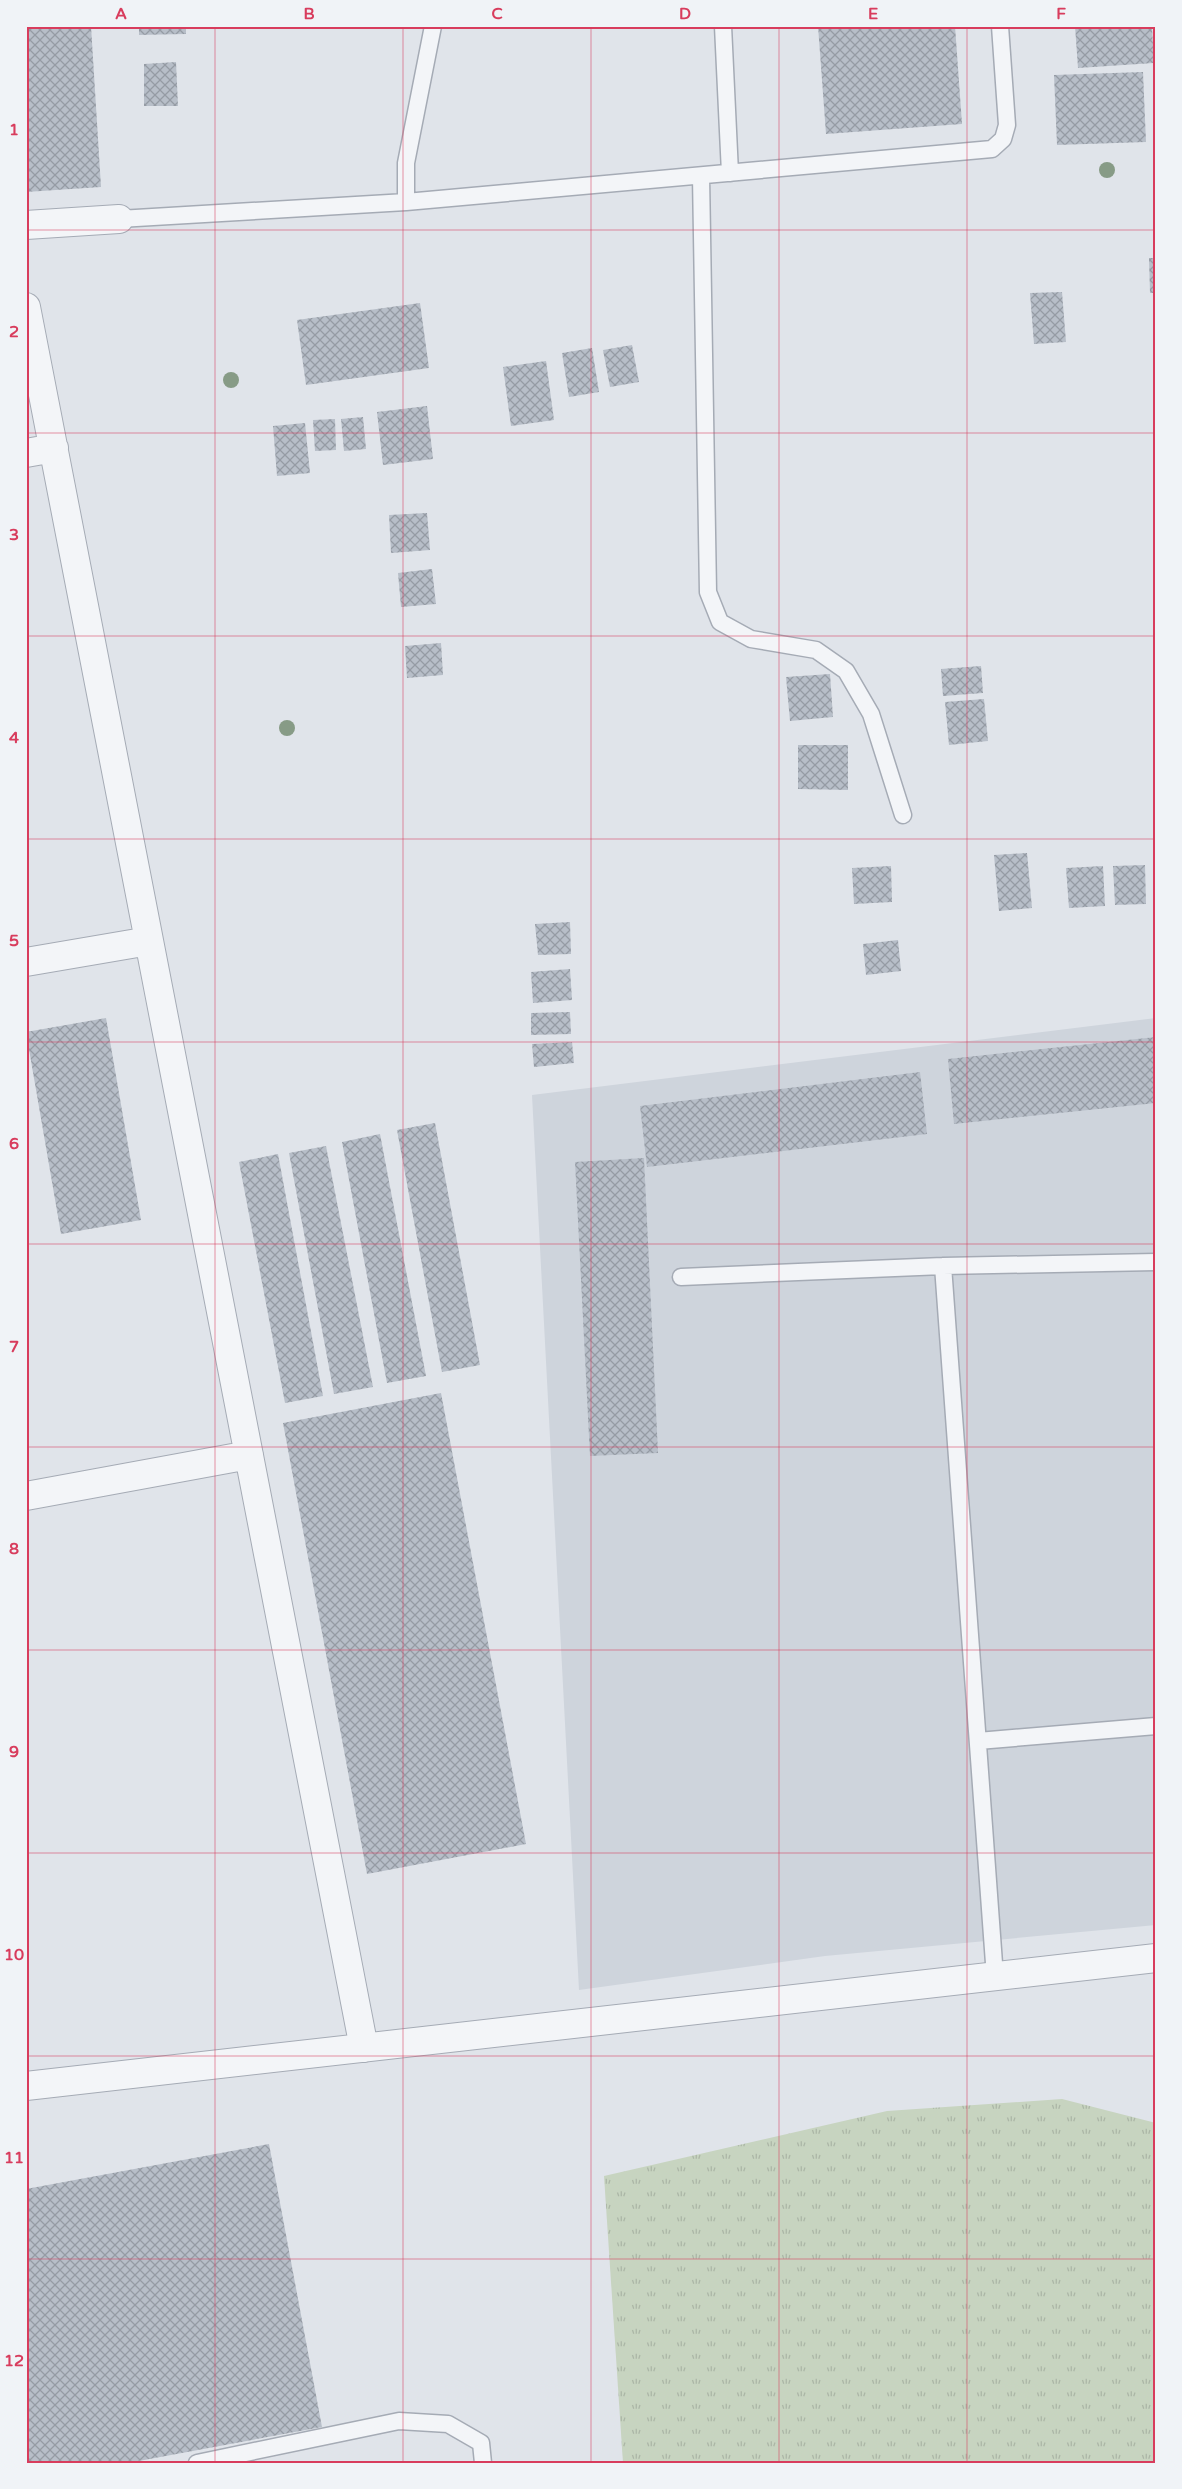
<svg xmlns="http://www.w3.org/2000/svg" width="1182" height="2489" font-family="'Varela Round',sans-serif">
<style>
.built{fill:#ced4dc}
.grass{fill:url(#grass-tufts)}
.building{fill:url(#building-cross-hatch)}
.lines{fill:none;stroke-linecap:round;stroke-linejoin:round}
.service-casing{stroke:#a5abb5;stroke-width:19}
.minor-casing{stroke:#a5abb5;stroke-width:30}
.service{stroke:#f3f5f8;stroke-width:16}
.minor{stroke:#f3f5f8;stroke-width:28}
.tree{fill:#879b86}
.grid{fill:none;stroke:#d83c5d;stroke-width:1;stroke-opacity:0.55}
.neatline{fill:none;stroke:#d83c5d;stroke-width:2}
.grid-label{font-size:16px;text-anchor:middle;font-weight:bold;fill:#d83c5d}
</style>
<defs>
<pattern id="grass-tufts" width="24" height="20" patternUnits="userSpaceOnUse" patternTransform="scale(1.25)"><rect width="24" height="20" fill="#c7d4c0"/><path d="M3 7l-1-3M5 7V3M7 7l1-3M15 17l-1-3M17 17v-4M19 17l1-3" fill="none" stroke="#abb6a6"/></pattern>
<pattern id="building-cross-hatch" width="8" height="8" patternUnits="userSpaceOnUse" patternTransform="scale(1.25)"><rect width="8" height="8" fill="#b7bec8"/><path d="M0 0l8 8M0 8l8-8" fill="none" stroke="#959ba4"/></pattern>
</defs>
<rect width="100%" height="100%" fill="#e0e4ea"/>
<path class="built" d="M1156,1018V1925L825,1956L579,1990L532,1095Z"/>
<path class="grass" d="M1062,2099L1156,2123V2463H623L604,2176L887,2111Z"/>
<path class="building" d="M26,26H91L101,187L26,192Z
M139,26H186V34L139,35Z
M818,26H955L962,124L826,134Z
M1075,26H1152L1154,63L1078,68Z
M176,62L178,106H144V64Z
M1143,72L1146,142L1057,145L1054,75Z
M1149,258H1156V293H1150Z
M1062,292L1066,342L1034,344L1030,293Z
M420,303L429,368L306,385L297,320Z
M632,345L639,382L610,387L603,350Z
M592,348L599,392L569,397L562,353Z
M546,361L554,420L511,426L503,367Z
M427,406L433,459L383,465L377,412Z
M363,417L366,449L344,451L341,419Z
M335,419L336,450L315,451L313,420Z
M305,423L310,473L277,476L273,426Z
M427,513L430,550L391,553L389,515Z
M432,569L436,604L401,607L398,573Z
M441,643L443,675L407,678L405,646Z
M981,666L983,693L943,696L941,669Z
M830,674L833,717L790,721L786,677Z
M984,699L988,741L949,745L945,702Z
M798,745H848V790L798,789Z
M1027,853L1032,908L999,911L994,855Z
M1145,865L1146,904L1115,905L1113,866Z
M891,866L892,902L854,904L852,868Z
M1103,866L1105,906L1069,908L1066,868Z
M1153,913H1156V952H1154Z
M570,922L571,954L538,955L535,924Z
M898,940L901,971L866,975L863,944Z
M570,969L572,1000L533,1003L531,972Z
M570,1012L571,1034L531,1035V1013Z
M106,1018L141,1220L61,1234L26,1032Z
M1156,1037V1103L954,1124L948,1059Z
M572,1042L574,1063L534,1067L532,1044Z
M920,1072L927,1134L647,1167L640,1106Z
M435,1123L480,1365L442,1372L397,1130Z
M380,1134L426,1376L387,1383L342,1142Z
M326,1146L373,1387L334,1394L289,1153Z
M278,1154L323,1396L285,1403L239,1162Z
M644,1158L658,1453L590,1456L575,1162Z
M441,1393L526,1844L367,1874L283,1423Z
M269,2144L322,2427L128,2463H26V2189Z"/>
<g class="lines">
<defs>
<path id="service" d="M723,26L730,173
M701,176L708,592L720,622L751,639L816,650L846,671L871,714L903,815
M406,202V163L433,26
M119,219L406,202L992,149L1003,139L1007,125L1000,26
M943,1266L995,1977
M681,1277L943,1266L1156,1262
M978,1741L1156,1726
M197,2463L399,2421L448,2424L481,2443L483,2463"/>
<path id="minor" d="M26,225L119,219
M26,307L364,2048
M26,453L54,448
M26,962L149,941
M26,1496L249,1455
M26,2086L1156,1958"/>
</defs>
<use href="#service" class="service-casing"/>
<use href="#minor" class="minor-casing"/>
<use href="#service" class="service"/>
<use href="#minor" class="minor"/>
</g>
<g class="tree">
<circle cx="1107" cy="170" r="8"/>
<circle cx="231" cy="380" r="8"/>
<circle cx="287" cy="728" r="8"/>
</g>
<path class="grid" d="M215,26V2463M403,26V2463M591,26V2463M779,26V2463M967,26V2463M26,230H1156M26,433H1156M26,636H1156M26,839H1156M26,1042H1156M26,1244H1156M26,1447H1156M26,1650H1156M26,1853H1156M26,2056H1156M26,2259H1156"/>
<rect width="1182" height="2489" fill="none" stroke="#f0f3f7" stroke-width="55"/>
<rect x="28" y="28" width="1126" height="2434" class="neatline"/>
<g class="grid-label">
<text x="121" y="19">A</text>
<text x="309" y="19">B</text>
<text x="497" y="19">C</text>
<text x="685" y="19">D</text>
<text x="873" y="19">E</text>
<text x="1061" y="19">F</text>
<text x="14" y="135">1</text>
<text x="14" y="337">2</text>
<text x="14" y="540">3</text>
<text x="14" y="743">4</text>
<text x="14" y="946">5</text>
<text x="14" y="1149">6</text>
<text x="14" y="1352">7</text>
<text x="14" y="1554">8</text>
<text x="14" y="1757">9</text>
<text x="14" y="1960">10</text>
<text x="14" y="2163">11</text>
<text x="14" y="2366">12</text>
</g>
</svg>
